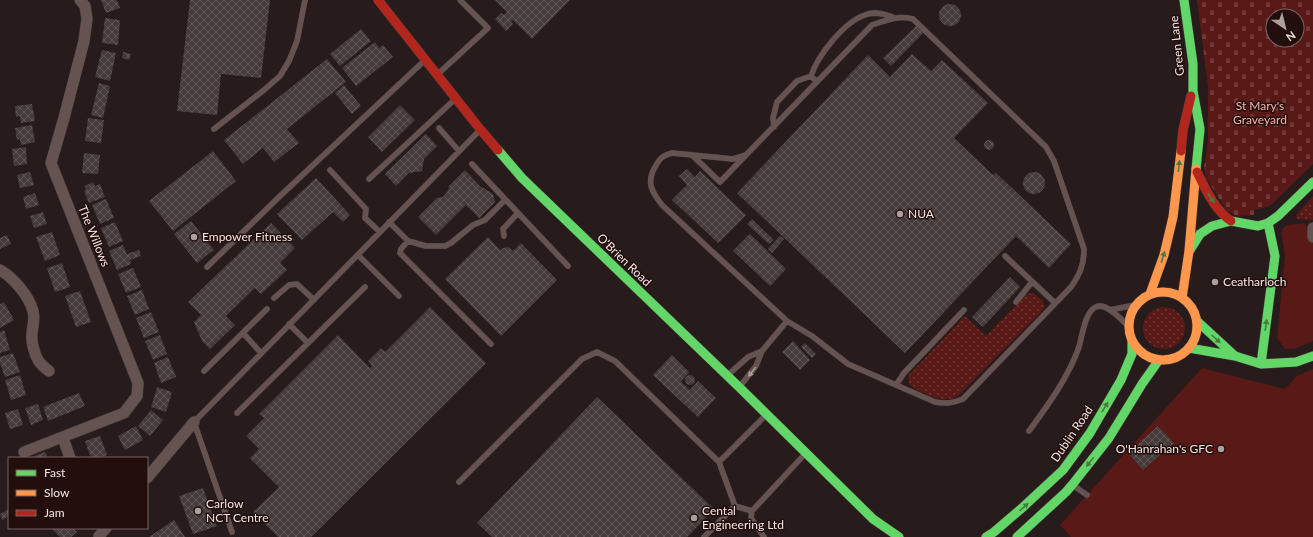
<svg xmlns="http://www.w3.org/2000/svg" width="1313" height="537" font-family="Lato,sans-serif">
<style>
.grass{fill:url(#grass-dots)}
.cemetery{fill:url(#cemetery-stones);fill-rule:evenodd}
.park{fill:#591917}
.building{fill:url(#building-cross-hatch)}
.lines{fill:none;stroke-linecap:round;stroke-linejoin:round}
.lane-casing{stroke:#433938;stroke-width:6}
.street-casing{stroke:#433938;stroke-width:12}
.fast-casing{stroke:#433938;stroke-width:10}
.slow-casing{stroke:#433938;stroke-width:10}
.jam-casing{stroke:#433938;stroke-width:10}
.lane{stroke:#655351;stroke-width:5.5}
.street{stroke:#655351;stroke-width:11}
.fast{stroke:#63d668;stroke-width:9}
.slow{stroke:#ff974d;stroke-width:9}
.jam{stroke:#b3261e;stroke-width:9}
.oneway{fill:#467c3f}
.oneway2{fill:#ad9c9a}
.poi-dot{fill:#ad9f9e;stroke:#220f0d;stroke-width:1.5}
.labels{text-anchor:middle;stroke-width:3;stroke-linejoin:round;paint-order:stroke}
.street-label{font-size:12px;fill:#f5e6e4;stroke:#220f0d}
.park-label{font-size:12px;fill:#fbb4ab;stroke:#220f0d}
.poi-label{font-size:12px;fill:#f5e6e4;stroke:#220f0d;text-anchor:start}
</style>
<defs>
<pattern id="grass-dots" width="8" height="8" patternUnits="userSpaceOnUse"><rect width="8" height="8" fill="#591917"/><path d="M2 2h.1M6 6h.1" fill="none" stroke="#713a39" stroke-width="1.8" stroke-linecap="round"/></pattern>
<pattern id="cemetery-stones" width="16" height="16" patternUnits="userSpaceOnUse"><rect width="16" height="16" fill="#591917"/><path d="M2 7V4a2 2 0 0 1 4 0v3zM10 15v-3a2 2 0 0 1 4 0v3z" fill="#713a39"/></pattern>
<pattern id="building-cross-hatch" width="8" height="8" patternUnits="userSpaceOnUse"><rect width="8" height="8" fill="#443b3a"/><path d="M0 0l8 8M0 8l8-8" fill="none" stroke="#605756"/></pattern>
</defs>
<rect width="100%" height="100%" fill="#271c1b"/>
<path class="grass" d="M1313,196V220L1297,219L1296,215Z
M1033,293L1043,301L1045,306L1042,311L959,395C956,397 952,399 949,399C938,401 917,391 909,384L908,376L965,316L986,336L1027,294Z
M1143 328a21 21 0 1 1 42 0a21 21 0 1 1-42 0Z"/>
<path class="cemetery" d="M1197,0H1313V164L1270,206L1254,210V215L1237,216L1227,211L1206,178L1204,168L1208,141V86ZM1273,16H1297V40H1273Z"/>
<path class="park" d="M1305,223L1313,244V341L1294,349H1285L1277,338L1285,256L1281,232L1283,228L1287,225Z
M1202,368L1285,389L1297,376L1313,369V537H1071L1060,525Z"/>
<path class="building" d="M101,0H117L120,8L106,13Z
M190,0H270L261,78L221,74L217,115L177,111Z
M495,0H570L532,39L513,20L511,22L513,24L506,31L495,19L501,13L504,15L507,12Z
M939 15a11 11 0 1 1 22 0a11 11 0 1 1-22 0Z
M105,18L120,20L118,45L102,43Z
M917,25L924,32L891,66L883,58Z
M361,29L371,41L340,66L330,54Z
M375,42L379,48L383,45L393,57L356,86L342,68Z
M102,50L116,53L110,81L95,77Z
M123,52L131,54L129,60L122,58Z
M912,54L931,71L942,60L988,103L954,138L993,175L996,173L1071,244L1049,268L1016,236L905,353L737,193L868,55L890,77Z
M327,59L346,82L287,129L299,143L274,162L263,148L286,129L243,164L224,140Z
M99,83L110,86L103,118L91,115Z
M344,85L361,106L352,114L335,93Z
M32,104L35,121L21,123L20,116L16,117L15,106Z
M400,105L415,120L382,152L368,137Z
M88,118L104,120L101,143L85,141Z
M32,125L35,142L21,145L20,139L17,140L15,128Z
M426,134L437,146L424,159L422,171L409,173L396,186L385,174Z
M984 145a5 5 0 1 1 10 0a5 5 0 1 1-10 0Z
M26,147L27,164L14,166L12,149Z
M213,151L236,181L173,231L149,201Z
M84,153L100,155L98,174L82,173Z
M687,169L695,177L700,171L746,215L718,243L672,200L687,185L679,176Z
M465,170L480,186L493,194L495,202L479,218L466,205L436,235L418,217L437,198L443,197L448,191L449,186Z
M1023 183a11 11 0 1 1 22 0a11 11 0 1 1-22 0Z
M30,172L34,185L20,188L17,175Z
M316,178L350,215L343,222L333,212L302,240L277,214Z
M93,182L95,186L100,184L105,197L89,203L84,191L86,190L85,186Z
M35,193L39,205L26,209L23,197Z
M106,199L114,218L100,224L92,205Z
M43,212L47,224L34,228L30,216Z
M752,219L774,240L769,244L747,224Z
M191,221L214,250L197,263L174,234Z
M115,222L123,241L109,247L101,228Z
M271,223L295,248L280,263L287,270L261,294L255,288L226,316L235,325L210,349L202,341L194,322L201,315L188,302Z
M52,232L60,255L45,261L36,237Z
M750,234L786,269L770,286L733,251Z
M7,235L11,244L0,249V238Z
M780,236L784,239L772,253L768,249Z
M488,237L500,250L503,248L509,247L513,251L521,243L557,280L501,336L445,279Z
M123,245L127,254L139,250L141,256L130,260L131,264L117,270L109,251Z
M62,263L70,287L55,292L47,268Z
M133,268L141,287L126,293L118,274Z
M1010,277L1020,287L983,327L972,317Z
M142,290L149,309L135,315L127,296Z
M80,291L91,322L76,327L65,296Z
M4,302L14,320L0,328V304Z
M430,307L486,363L311,537H278L253,512L279,487L250,458L259,449L246,436L264,418L259,414L338,335L370,368L372,366L368,361L381,348L385,352Z
M151,312L159,332L144,338L136,318Z
M4,330L10,350L0,353V332Z
M160,335L167,354L153,360L145,341Z
M793,341L810,360L800,370L782,352Z
M805,343L816,354L812,358L801,347Z
M13,353L20,372L5,377L0,363V357Z
M672,355L689,372L681,382L690,390L698,381L716,398L698,417L653,375Z
M168,357L176,377L161,383L154,363Z
M20,375L26,395L11,400L5,380Z
M685 380a5 5 0 1 1 10 0a5 5 0 1 1-10 0Z
M157,387L172,392L166,412L151,407Z
M79,393L85,406L48,421L43,407Z
M597,397L714,509L687,537H492L477,523Z
M38,404L43,420L31,425L25,408Z
M18,409L23,425L10,429L5,413Z
M151,410L163,420L150,436L138,426Z
M136,426L143,440L125,450L118,436Z
M1158,426L1174,443L1143,470L1128,453Z
M100,436L107,455L100,458H91L85,441Z
M45,452L48,458H29Z
M203,488L217,526L193,534L179,496Z
M9,509V516L2,520L0,514Z
M174,520L185,537H149Z
M51,528H73L77,532L71,537H60Z"/>
<g class="lines">
<defs>
<path id="lane" d="M439,73L488,28L460,0
M817,82L811,76C818,55 844,22 865,15C875,11 885,14 895,18
M774,127L773,118L777,102L797,81L811,76
M439,128L459,151
M214,129L264,90L280,76L289,61L297,41L305,0
M692,155L720,182L746,155
M472,164L568,266
M330,170L366,209L365,218L380,232
M369,179L454,100
M389,222L408,241L426,246H445L451,243L473,225L485,220L505,200
M504,236L503,229L518,213
M408,241L401,249L400,253L491,344
M358,255L399,296
M1005,256L1055,303
M207,267L279,197L424,61
M274,298L289,285L297,284L314,300
M1016,302L1032,282
M1110,310L1135,305
M289,324L308,343
M243,333L261,353
M762,351L787,321L662,205C652,192 646,183 655,167C660,158 662,156 672,153L733,159L746,155L872,25C887,20 898,15 913,19L1046,147L1054,161L1084,249C1084,265 1080,274 1071,287L963,399C953,403 946,404 935,402L848,364L812,336L787,321
M204,371L267,309
M729,374L748,357L762,351L756,366L741,385
M896,385L904,373L964,310
M237,413L365,287
M1029,431C1048,405 1068,378 1079,347C1082,337 1085,311 1096,307C1106,302 1121,319 1128,326
M719,462L766,415
M459,482L582,359L597,352L615,361L719,462L735,506
M1074,486L1087,495
M232,532L194,422L479,131
M704,537L735,506L752,511
M764,537L751,518L752,511L804,455"/>
<path id="street" d="M1313,228V237
M0,270C13,277 29,296 33,311C35,318 33,325 32,333C31,341 34,353 38,360C41,365 45,368 49,371
M63,438L70,458
M24,452L124,413L137,396L138,383L51,163L64,118L84,41L87,19L85,6L80,0
M147,478L194,422
M99,536L106,528"/>
<path id="fast" d="M1184,0L1193,64V91L1200,129L1196,169
M498,150L522,178L739,387L873,519L899,537
M1190,250L1200,234L1212,226L1231,221L1258,226L1268,223L1278,216L1313,182
M1197,321L1235,356
M1189,348L1235,356L1261,364L1296,362L1313,356
M1261,364L1275,256L1268,223
M986,537L994,532L1022,508L1063,470L1090,433L1121,380L1132,354V342
M1017,537L1066,492L1072,485L1109,438L1142,384L1159,360"/>
<path id="slow" d="M1129 326a34 34 0 1 1 68 0a34 34 0 1 1-68 0Z
M1150,294L1164,255L1173,217L1181,151
M1182,298L1189,251L1196,169"/>
<path id="jam" d="M378,0L480,129L498,150
M1181,151L1183,130L1191,96
M1197,172C1206,190 1214,209 1231,221"/>
</defs>
<use href="#lane" class="lane-casing"/>
<use href="#street" class="street-casing"/>
<use href="#fast" class="fast-casing"/>
<use href="#slow" class="slow-casing"/>
<use href="#jam" class="jam-casing"/>
<use href="#lane" class="lane"/>
<use href="#street" class="street"/>
<use href="#fast" class="fast"/>
<use href="#slow" class="slow"/>
<use href="#jam" class="jam"/>
</g>
<defs><path id="oneway-solid" d="M-6-.8H1V-3.2L6.5 0L1 3.2V.8H-6Z"/></defs>
<g class="oneway">
<use href="#oneway-solid" transform="translate(1179 166) rotate(-84)"/>
<use href="#oneway-solid" transform="translate(1211 198) rotate(56)"/>
<use href="#oneway-solid" transform="translate(1163 257) rotate(-73)"/>
<use href="#oneway-solid" transform="translate(1266 325) rotate(-82)"/>
<use href="#oneway-solid" transform="translate(1216 339) rotate(42)"/>
<use href="#oneway-solid" transform="translate(1105 407) rotate(-59)"/>
<use href="#oneway-solid" transform="translate(1090 462) rotate(129)"/>
<use href="#oneway-solid" transform="translate(1024 507) rotate(-42)"/>
</g>
<use class="oneway2" href="#oneway-solid" transform="translate(752 372) rotate(129)"/>
<g class="poi-dot">
<circle cx="900" cy="214" r="4"/>
<circle cx="194" cy="237" r="4"/>
<circle cx="1215" cy="282" r="4"/>
<circle cx="1221" cy="449" r="4"/>
<circle cx="198" cy="511" r="4"/>
<circle cx="694" cy="518" r="4"/>
</g>
<g class="labels">
<g class="street-label">
<text transform="translate(1177 46) rotate(-96)" y="4">Green Lane</text>
<text transform="translate(94 236) rotate(68)" y="4">The Willows</text>
<text transform="translate(624 260) rotate(44)" y="4">O'Brien Road</text>
<text transform="translate(1072 434) rotate(-56)" y="4">Dublin Road</text>
</g>
<g class="park-label">
<text x="1260" y="110">St Mary's<tspan x="1260" dy="14">Graveyard</tspan></text>
</g>
<g class="poi-label">
<text x="908" y="218">NUA</text>
<text x="202" y="241">Empower Fitness</text>
<text x="1223" y="286">Ceatharloch</text>
<text x="1213" y="453" text-anchor="end">O'Hanrahan's GFC</text>
<text x="206" y="508">Carlow<tspan x="206" dy="14">NCT Centre</tspan></text>
<text x="702" y="515">Cental<tspan x="702" dy="14">Engineering Ltd</tspan></text>
</g>
</g>
<rect x="8" y="457" width="140" height="72" fill="#220f0d" stroke="#766563"/>
<rect x="16" y="470" width="20" height="6" fill="#63d668" stroke="#766563"/>
<text x="44" y="477" font-size="12" fill="#f5e6e4">Fast</text>
<rect x="16" y="490" width="20" height="6" fill="#ff974d" stroke="#766563"/>
<text x="44" y="497" font-size="12" fill="#f5e6e4">Slow</text>
<rect x="16" y="510" width="20" height="6" fill="#b3261e" stroke="#766563"/>
<text x="44" y="517" font-size="12" fill="#f5e6e4">Jam</text>
<g transform="translate(1285 28) rotate(145)"><circle r="19" fill="#220f0d" stroke="#766563"/>
<path d="M0-3L7 15L0 10L-7 15Z" fill="#ad9f9e"/>
<text y="-6" font-size="11" font-weight="bold" text-anchor="middle" fill="#f5e6e4">N</text>
</g>
</svg>
